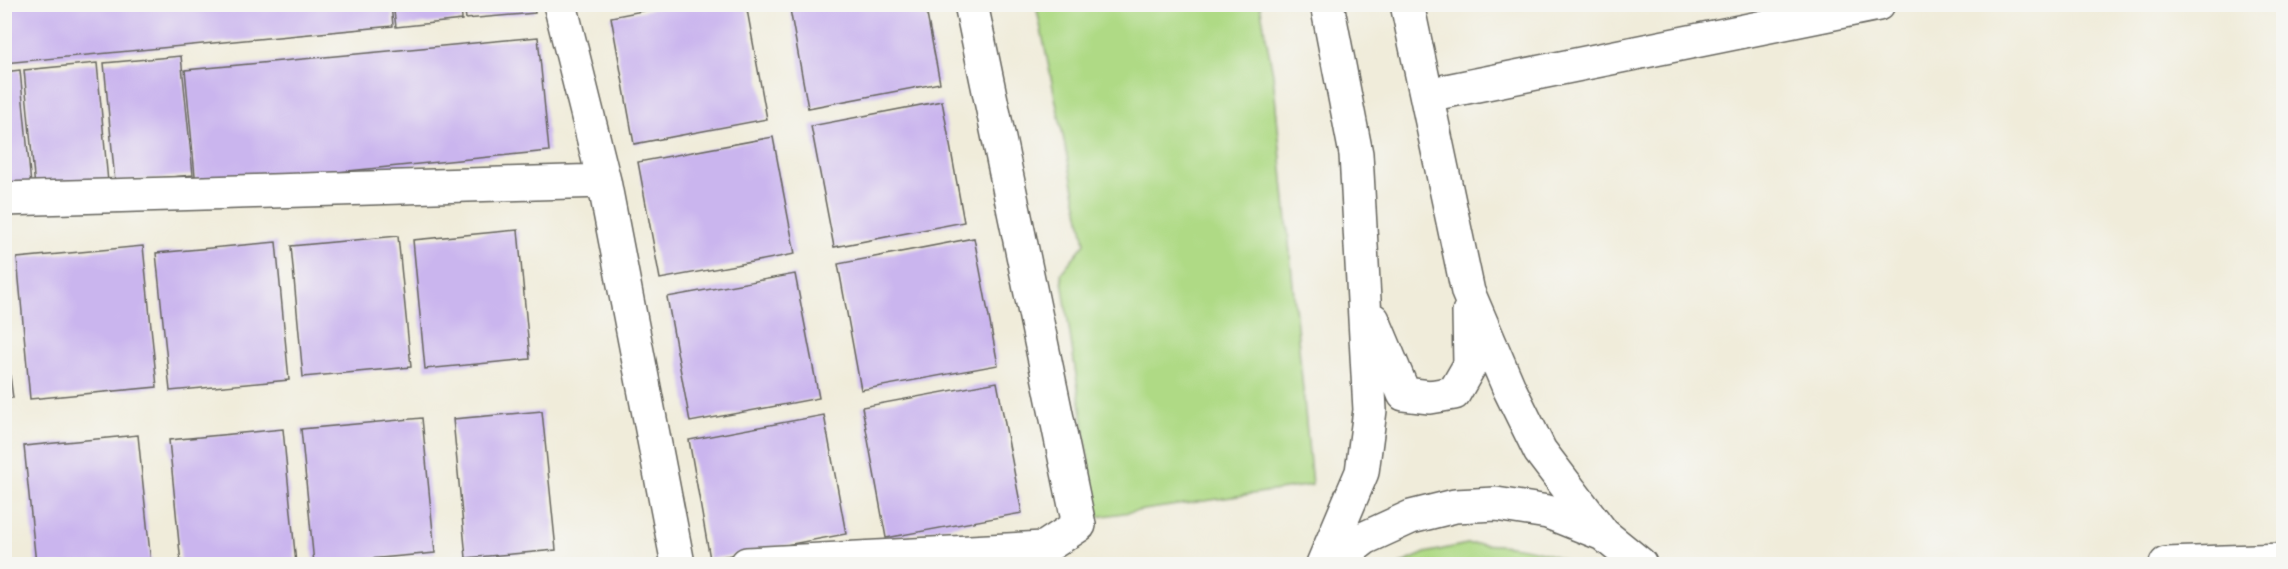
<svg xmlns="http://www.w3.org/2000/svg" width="2288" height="569" font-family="'EB Garamond',serif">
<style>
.green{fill:#afda85;stroke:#667b50;stroke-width:1.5}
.building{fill:#cab5ee}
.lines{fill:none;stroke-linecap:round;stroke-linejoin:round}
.minor-casing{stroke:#66655e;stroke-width:36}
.major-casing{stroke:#66655e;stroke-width:36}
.minor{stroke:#fff;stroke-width:33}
.major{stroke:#fff;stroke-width:33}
</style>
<rect width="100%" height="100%" fill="#f6f6f2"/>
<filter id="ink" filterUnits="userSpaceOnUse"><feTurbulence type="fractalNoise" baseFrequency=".0167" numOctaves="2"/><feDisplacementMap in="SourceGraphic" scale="12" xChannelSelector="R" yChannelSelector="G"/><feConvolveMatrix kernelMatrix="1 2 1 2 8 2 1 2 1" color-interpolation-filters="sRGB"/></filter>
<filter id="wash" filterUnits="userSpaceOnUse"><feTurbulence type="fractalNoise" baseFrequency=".008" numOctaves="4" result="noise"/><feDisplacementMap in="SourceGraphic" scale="24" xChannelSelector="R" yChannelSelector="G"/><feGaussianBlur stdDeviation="1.35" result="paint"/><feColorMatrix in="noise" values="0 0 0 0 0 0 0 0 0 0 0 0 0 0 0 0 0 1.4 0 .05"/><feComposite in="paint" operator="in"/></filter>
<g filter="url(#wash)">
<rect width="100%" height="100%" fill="#f0ecda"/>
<path class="green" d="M1036,5H1260L1273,74L1312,485L1097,517L1061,273L1085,243Z
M1467,544C1508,544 1537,547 1574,564H1400L1425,553Z"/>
<g id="blocks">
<path class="building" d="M4,4H391L393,26L4,63Z
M393,4H461L462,20L396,27Z
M464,4H534L535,13L466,19Z
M678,4H746L767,119L634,144L611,17Z
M789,4H925L940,83L808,108Z
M538,37L549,151L196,186L185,70Z
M181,56L193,175L115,182L104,63Z
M97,63L108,182L35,188L24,70Z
M20,70L31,185L4,188V72Z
M942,101L964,222L834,247L811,126Z
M773,137L795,254L660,279L638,162Z
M518,230L530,359L425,369L413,240Z
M398,236L411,367L303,377L291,246Z
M974,238L998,365L861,390L838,264Z
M276,242L289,380L170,391L156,253Z
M143,246L157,387L30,399L17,258Z
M795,274L819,398L690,422L667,297Z
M4,330L13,398H4Z
M997,382L1022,513L886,538L862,407Z
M542,411L556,550L466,558L453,419Z
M824,415L846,534L710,559L689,440Z
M422,418L435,553L314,564L301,429Z
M283,429L296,564H181L169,440Z
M138,435L151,564H36L24,446Z"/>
</g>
</g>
<g filter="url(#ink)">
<use href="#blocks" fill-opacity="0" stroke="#66655e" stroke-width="1.5"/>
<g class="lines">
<defs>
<path id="minor" d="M560,4L604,181L678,564
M1427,95L1878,4
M4,199L604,181
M747,564L1044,548L1079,525L971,4
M2166,564L2284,560"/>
<path id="major" d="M1407,4L1468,292L1509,388L1540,451L1603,534
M1373,320L1404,394L1430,397L1454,393L1470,365L1469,312
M1323,564L1362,472L1370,410L1356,154L1327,4
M1331,564L1365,538L1411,517L1455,506L1496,504L1548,512L1603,534L1640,564"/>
</defs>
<use href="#minor" class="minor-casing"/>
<use href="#major" class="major-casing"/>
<use href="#minor" class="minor"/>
<use href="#major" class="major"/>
</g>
</g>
<rect width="2288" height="569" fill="none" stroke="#f6f6f2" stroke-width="24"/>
</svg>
